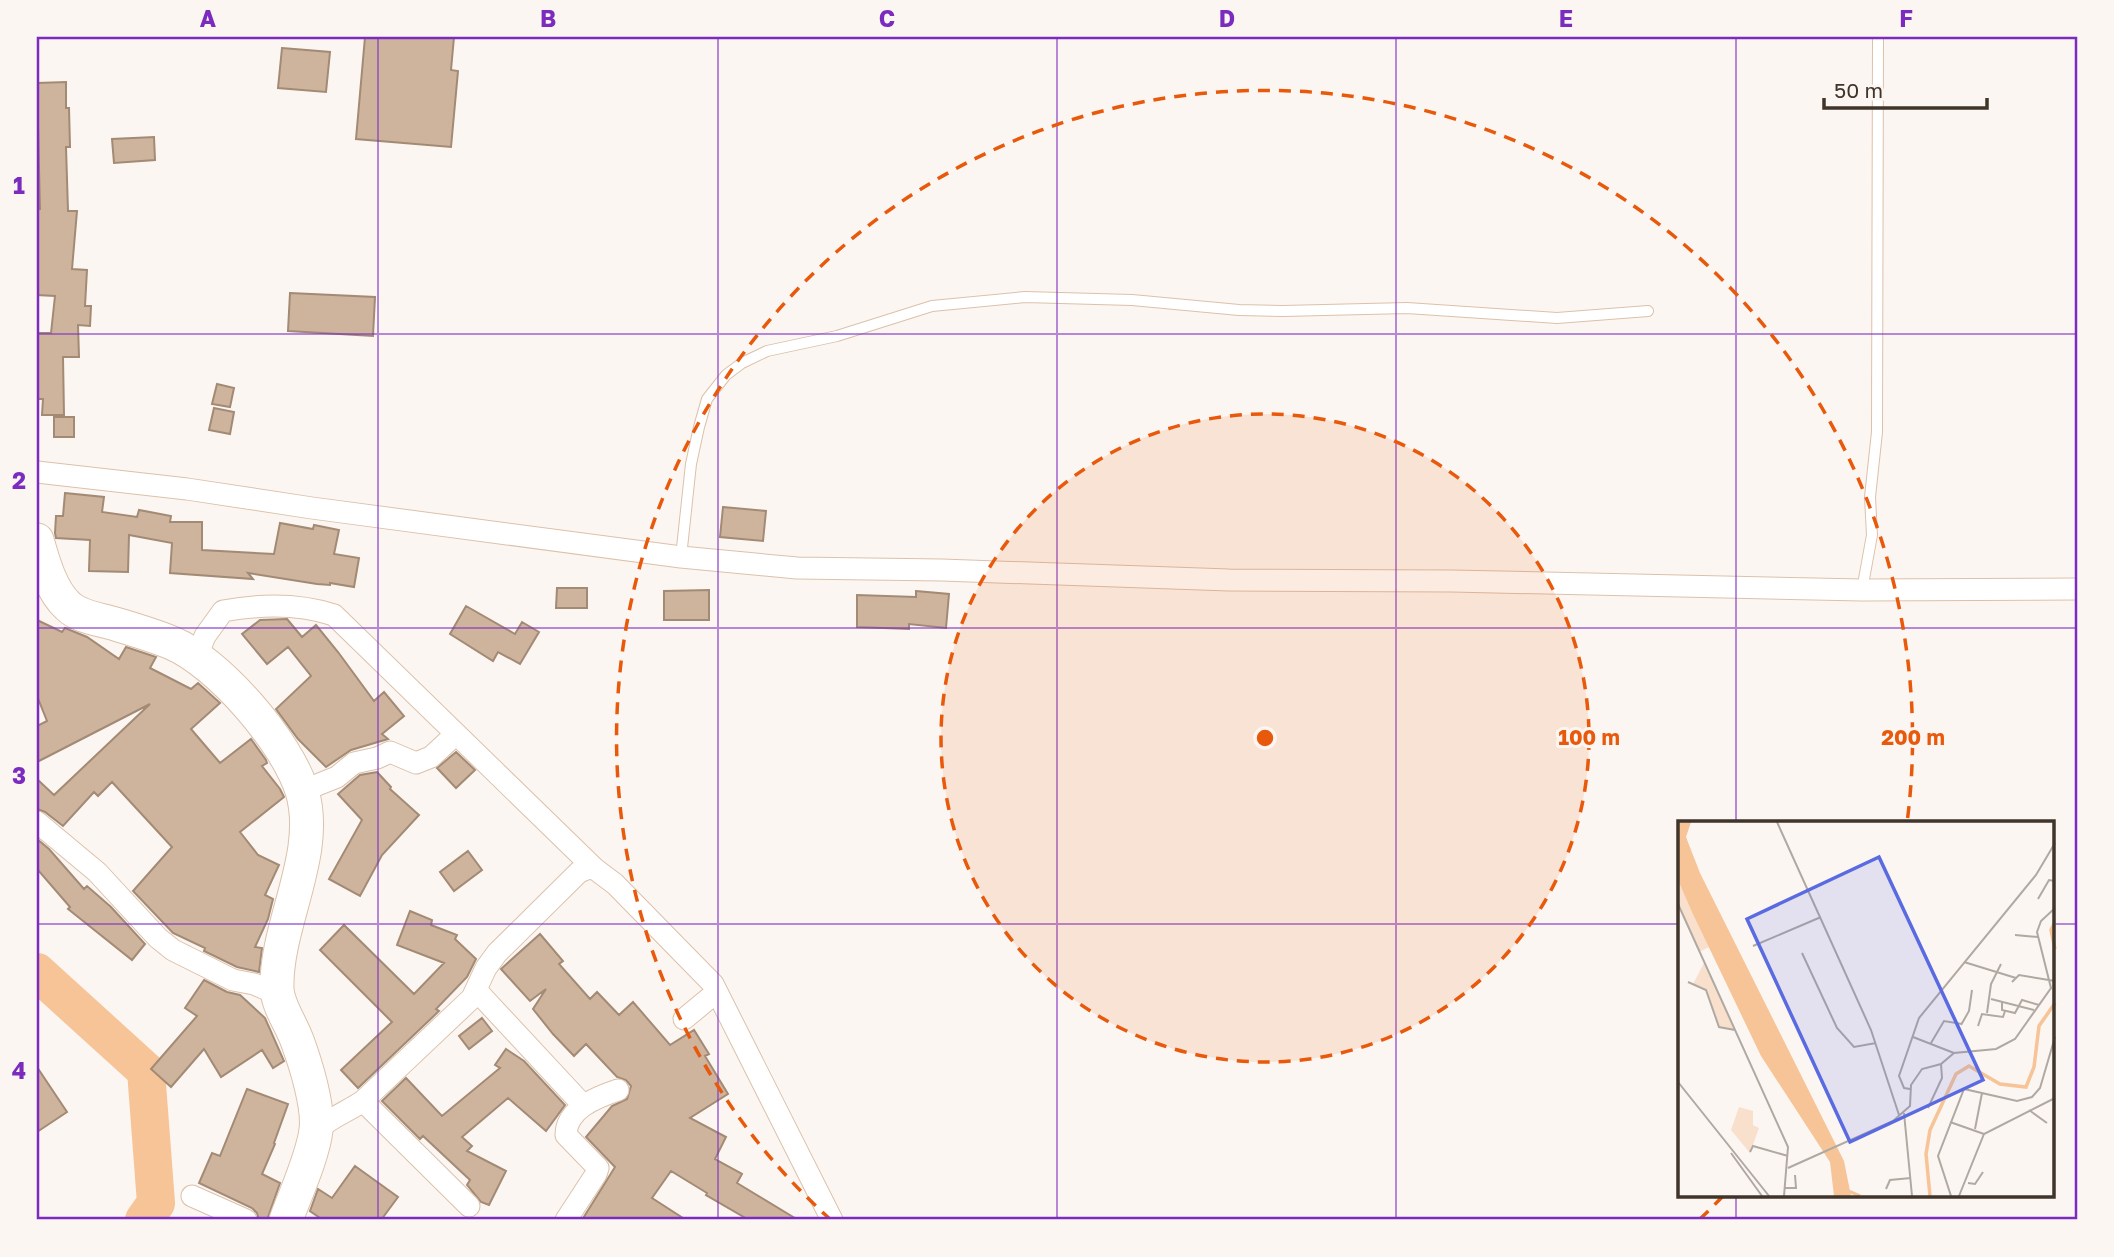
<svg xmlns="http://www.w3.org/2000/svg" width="2114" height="1257" font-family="'Golos Text',sans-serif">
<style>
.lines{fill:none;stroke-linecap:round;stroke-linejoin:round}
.river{stroke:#f6c496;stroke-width:38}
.building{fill:#ceb49d;stroke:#a38a74;stroke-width:2}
.lane-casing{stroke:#dcc1aa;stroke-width:12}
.street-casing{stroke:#dcc1aa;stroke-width:23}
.primary-casing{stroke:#dcc1aa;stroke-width:35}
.lane{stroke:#fff;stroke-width:10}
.street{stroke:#fff;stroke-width:21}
.primary{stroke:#fff;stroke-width:33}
.grid{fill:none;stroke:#7b2cbf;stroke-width:2;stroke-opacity:0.55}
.ring{fill:none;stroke:#e8590c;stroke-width:3.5;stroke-dasharray:12 9}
.inset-river{fill:none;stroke:#f6c496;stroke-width:3.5}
.inset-road{fill:none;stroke:#b0a9a2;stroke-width:2}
.view{fill:#5a6be1;fill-opacity:0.15;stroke:#5a6be1;stroke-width:3.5}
.inset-edge{fill:none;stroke:#3f352b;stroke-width:3.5}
.centre{fill:#e8590c;stroke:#fcf6f2;stroke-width:3.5}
.ring-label{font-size:21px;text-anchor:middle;font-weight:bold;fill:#e8590c;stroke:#fcf6f2;stroke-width:6;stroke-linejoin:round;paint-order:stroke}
.neatline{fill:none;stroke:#7b2cbf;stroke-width:2.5}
.grid-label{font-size:23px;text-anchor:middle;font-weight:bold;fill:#7b2cbf}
</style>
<rect width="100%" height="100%" fill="#fcf6f2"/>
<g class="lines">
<path class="river" d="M37,972L146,1071L156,1203L144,1220"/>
</g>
<path class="building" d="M365,37H454L451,70L458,71L451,147L356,139Z
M282,48L330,52L326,92L278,88Z
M66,82V108H69L70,147H66L68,211H77L72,269L87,270L85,306H91L90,326L78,325L79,357H63L64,415H42L43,399H37V333H51L55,296L37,295V209H40L37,83Z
M154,137L155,160L114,163L112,139Z
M290,293L375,297L373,336L288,331Z
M217,384L234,388L230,407L212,404Z
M214,408L234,412L230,434L209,430Z
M54,417H74V437H54Z
M65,493L104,497L102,512L137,517L139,510L171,516L170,522H202V550L274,554L280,523L313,529L314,525L339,530L334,554L359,558L354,587L330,583V585L317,584L248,573L253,579L170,573L172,543L129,535L128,572L89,571L90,540L56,538L55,533L56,516H63Z
M723,507L766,511L763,541L720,537Z
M557,588H587V608H556Z
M709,590V620H664V591Z
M916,591L949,594L946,628L909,624V629L857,627V595L916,597Z
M466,606L515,634L522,622L539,632L520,664L498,652L493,661L450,634Z
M287,619L302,637L316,625L338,652L374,701L384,692L404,716L382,734L388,739L351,750L326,767L298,739L276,709L311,676L288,647L267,664L242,634L260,620Z
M37,620L62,632L65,628L87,637L119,659L126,647L156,657L150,668L191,689L198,683L220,703L191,729L220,763L251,739L266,760L267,763L262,766L280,789L284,797L240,832L258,855L279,865L265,895L273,899L268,919L255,947L262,948L259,972L237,967L204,951L205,948L173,933L133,891L172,847L112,782L98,796L94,792L63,826L45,812L37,809V779L54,795L150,704L37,762V726L47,721L37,696Z
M456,752L475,770L456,788L437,768Z
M377,772L391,787L390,789L419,815L382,855L360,896L329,879L362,820L338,794L360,775Z
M37,839L49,849L84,889L87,886L111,907L145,944L132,960L68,909L70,907L37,869Z
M468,851L482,870L454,891L440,872Z
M410,911L432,920L431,925L457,935L455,939L476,959L467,977L436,1009L439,1011L358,1088L341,1070L392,1022L320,950L344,925L414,994L444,963L397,945Z
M540,934L563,961L559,964L590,999L597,992L619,1015L633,1002L670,1045L694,1030L709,1054L705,1056L728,1094L690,1118L726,1137L715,1159L742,1174L737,1183L798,1220H749L706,1195L707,1193L671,1171L652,1198L686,1220H582L615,1167L586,1137L612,1106L627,1099L631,1086L626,1080L617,1077L586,1044L574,1056L553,1034L533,1009L546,989L530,1001L501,969Z
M204,980L227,992L240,995L265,1018L284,1061L273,1068L262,1050L221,1077L204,1049L171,1087L151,1069L197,1016L185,1008Z
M482,1018L492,1031L469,1049L459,1036Z
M506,1049L524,1061L565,1105L546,1131L508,1098L462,1137L472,1146L467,1151L506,1171L489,1205L481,1202L467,1185L470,1180L423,1136L420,1139L382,1101L406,1078L442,1116L500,1068L495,1065Z
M37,1067L67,1112L37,1132Z
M247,1089L288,1104L274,1143L275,1144L262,1174L280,1183L267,1220H259L257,1213L252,1208L199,1183L212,1153L220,1156Z
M355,1166L398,1197L381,1220H323L310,1211L318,1189L332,1198Z"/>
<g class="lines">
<defs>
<path id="lane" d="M681,557L691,464L699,427L707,399L726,375L742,363L767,351L837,336L932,306L1025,297L1132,300L1239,310L1283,311L1407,308L1557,318L1648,311
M1862,590L1872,535L1870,497L1877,432L1878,37"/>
<path id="street" d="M37,472L187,489L312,508L681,557L797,568L942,570L1229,580L1452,581L1862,590L2077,589
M197,656L205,636L223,611C261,604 297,603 334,615L595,869L615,884L713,984L832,1220
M302,791L337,777L354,763L377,758L390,752L416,763L431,757L456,734
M37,822L97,872L158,938L173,950L233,980L254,984L277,994
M476,990L583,1105
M684,1019L713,995L715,990
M363,1101L469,1206
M317,1130C331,1117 347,1112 363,1101L472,998L486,968L497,953L579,872L589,868L595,869
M192,1196L246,1220
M566,1220L596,1174L598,1168L566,1135C566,1109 597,1097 618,1090"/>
<path id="primary" d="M37,540C43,561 51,591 68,606C79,617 98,619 112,623C132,629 153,635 172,643C219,663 287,742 302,791C321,854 275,925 277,989C278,1007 292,1025 298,1043C306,1065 319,1107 316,1130C313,1156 295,1195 286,1220"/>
</defs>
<use href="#lane" class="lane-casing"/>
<use href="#street" class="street-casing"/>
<use href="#primary" class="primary-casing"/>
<use href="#lane" class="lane"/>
<use href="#street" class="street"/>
<use href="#primary" class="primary"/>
</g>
<path class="grid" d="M378,37V1220M718,37V1220M1057,37V1220M1396,37V1220M1736,37V823M37,334H2077M37,628H2077M37,924H1680M2053,924H2077M1736,1196V1220"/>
<circle cx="1265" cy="738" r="324" fill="#e8590c" fill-opacity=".12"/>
<g class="ring">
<circle cx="1265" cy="738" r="324"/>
<path d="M1723 1196A648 648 0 0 1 1699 1220M831 1220A648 648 0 1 1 1907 823"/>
</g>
<g transform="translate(1678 821)">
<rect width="376" height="376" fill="#fcf6f2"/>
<path d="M0,59L31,126L21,131L0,83ZM26,142L57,209L41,206L28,169L15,163Z" fill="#f8e0cc"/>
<path d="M61,286L75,290V304L81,307L72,332L53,309Z" fill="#f8e0cc"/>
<path d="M0,1H13L8,16L22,52L166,340L173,375H156L152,341L83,235L14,91L0,59Z" fill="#f6c496"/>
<path class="inset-river" d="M377,101L373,109L377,128M165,375L168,369L182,375M252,375L248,333L252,309L278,253L291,245L322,263L348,266L356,246L361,205L377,182"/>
<path class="inset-road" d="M99,1L193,209L221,294M360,78L371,59L377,60M0,83L110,326L106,375M337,114L360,116M75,125L143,96M124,132L159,207L176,226L198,222M286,141L338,157M10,161L28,169L41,206L57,209M334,161L341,154L377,160M313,178L356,189M324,180V189L337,192L344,179L361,184M309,192L313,163L323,143M283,204L291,190L294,169M300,205L304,193L325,196L327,190M235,216L276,232M253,222L266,200L284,203M0,261L91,375M232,268L226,267L221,255L241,197L358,54L377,22M250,287L264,257L263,243M351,289L369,302M226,292L234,375M272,301L306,313M297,308L304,272M72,331L75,325L110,335M53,332L84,375M110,347L215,300L232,285L233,264L244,248L263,243L276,232L318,228L337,218L373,167L359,111L363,100L377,87M290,362L297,363L305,351M107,367H118L117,354M208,368L212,359L233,357M273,375L260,335L286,268L339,280L354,276L362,267L377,216M281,375L306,313L377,277"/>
<path class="view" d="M201,36L305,259L172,321L69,98Z"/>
<rect width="376" height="376" class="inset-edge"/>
</g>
<circle cx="1265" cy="738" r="10" class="centre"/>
<g class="ring-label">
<text x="1589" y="745">100 m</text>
<text x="1913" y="745">200 m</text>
</g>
<rect width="2114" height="1257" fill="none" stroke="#fcf6f2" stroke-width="77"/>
<path d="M1824 98v10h163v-10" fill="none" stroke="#3f352b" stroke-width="3.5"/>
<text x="1834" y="98" font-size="21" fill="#3f352b" stroke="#fcf6f2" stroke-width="5" paint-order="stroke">50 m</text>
<rect x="38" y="38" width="2038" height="1180" class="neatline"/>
<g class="grid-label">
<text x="208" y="27">A</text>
<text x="548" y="27">B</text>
<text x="887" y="27">C</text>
<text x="1227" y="27">D</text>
<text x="1566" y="27">E</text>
<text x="1906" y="27">F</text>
<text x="19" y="194">1</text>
<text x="19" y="489">2</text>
<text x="19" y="784">3</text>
<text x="19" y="1079">4</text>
</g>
</svg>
